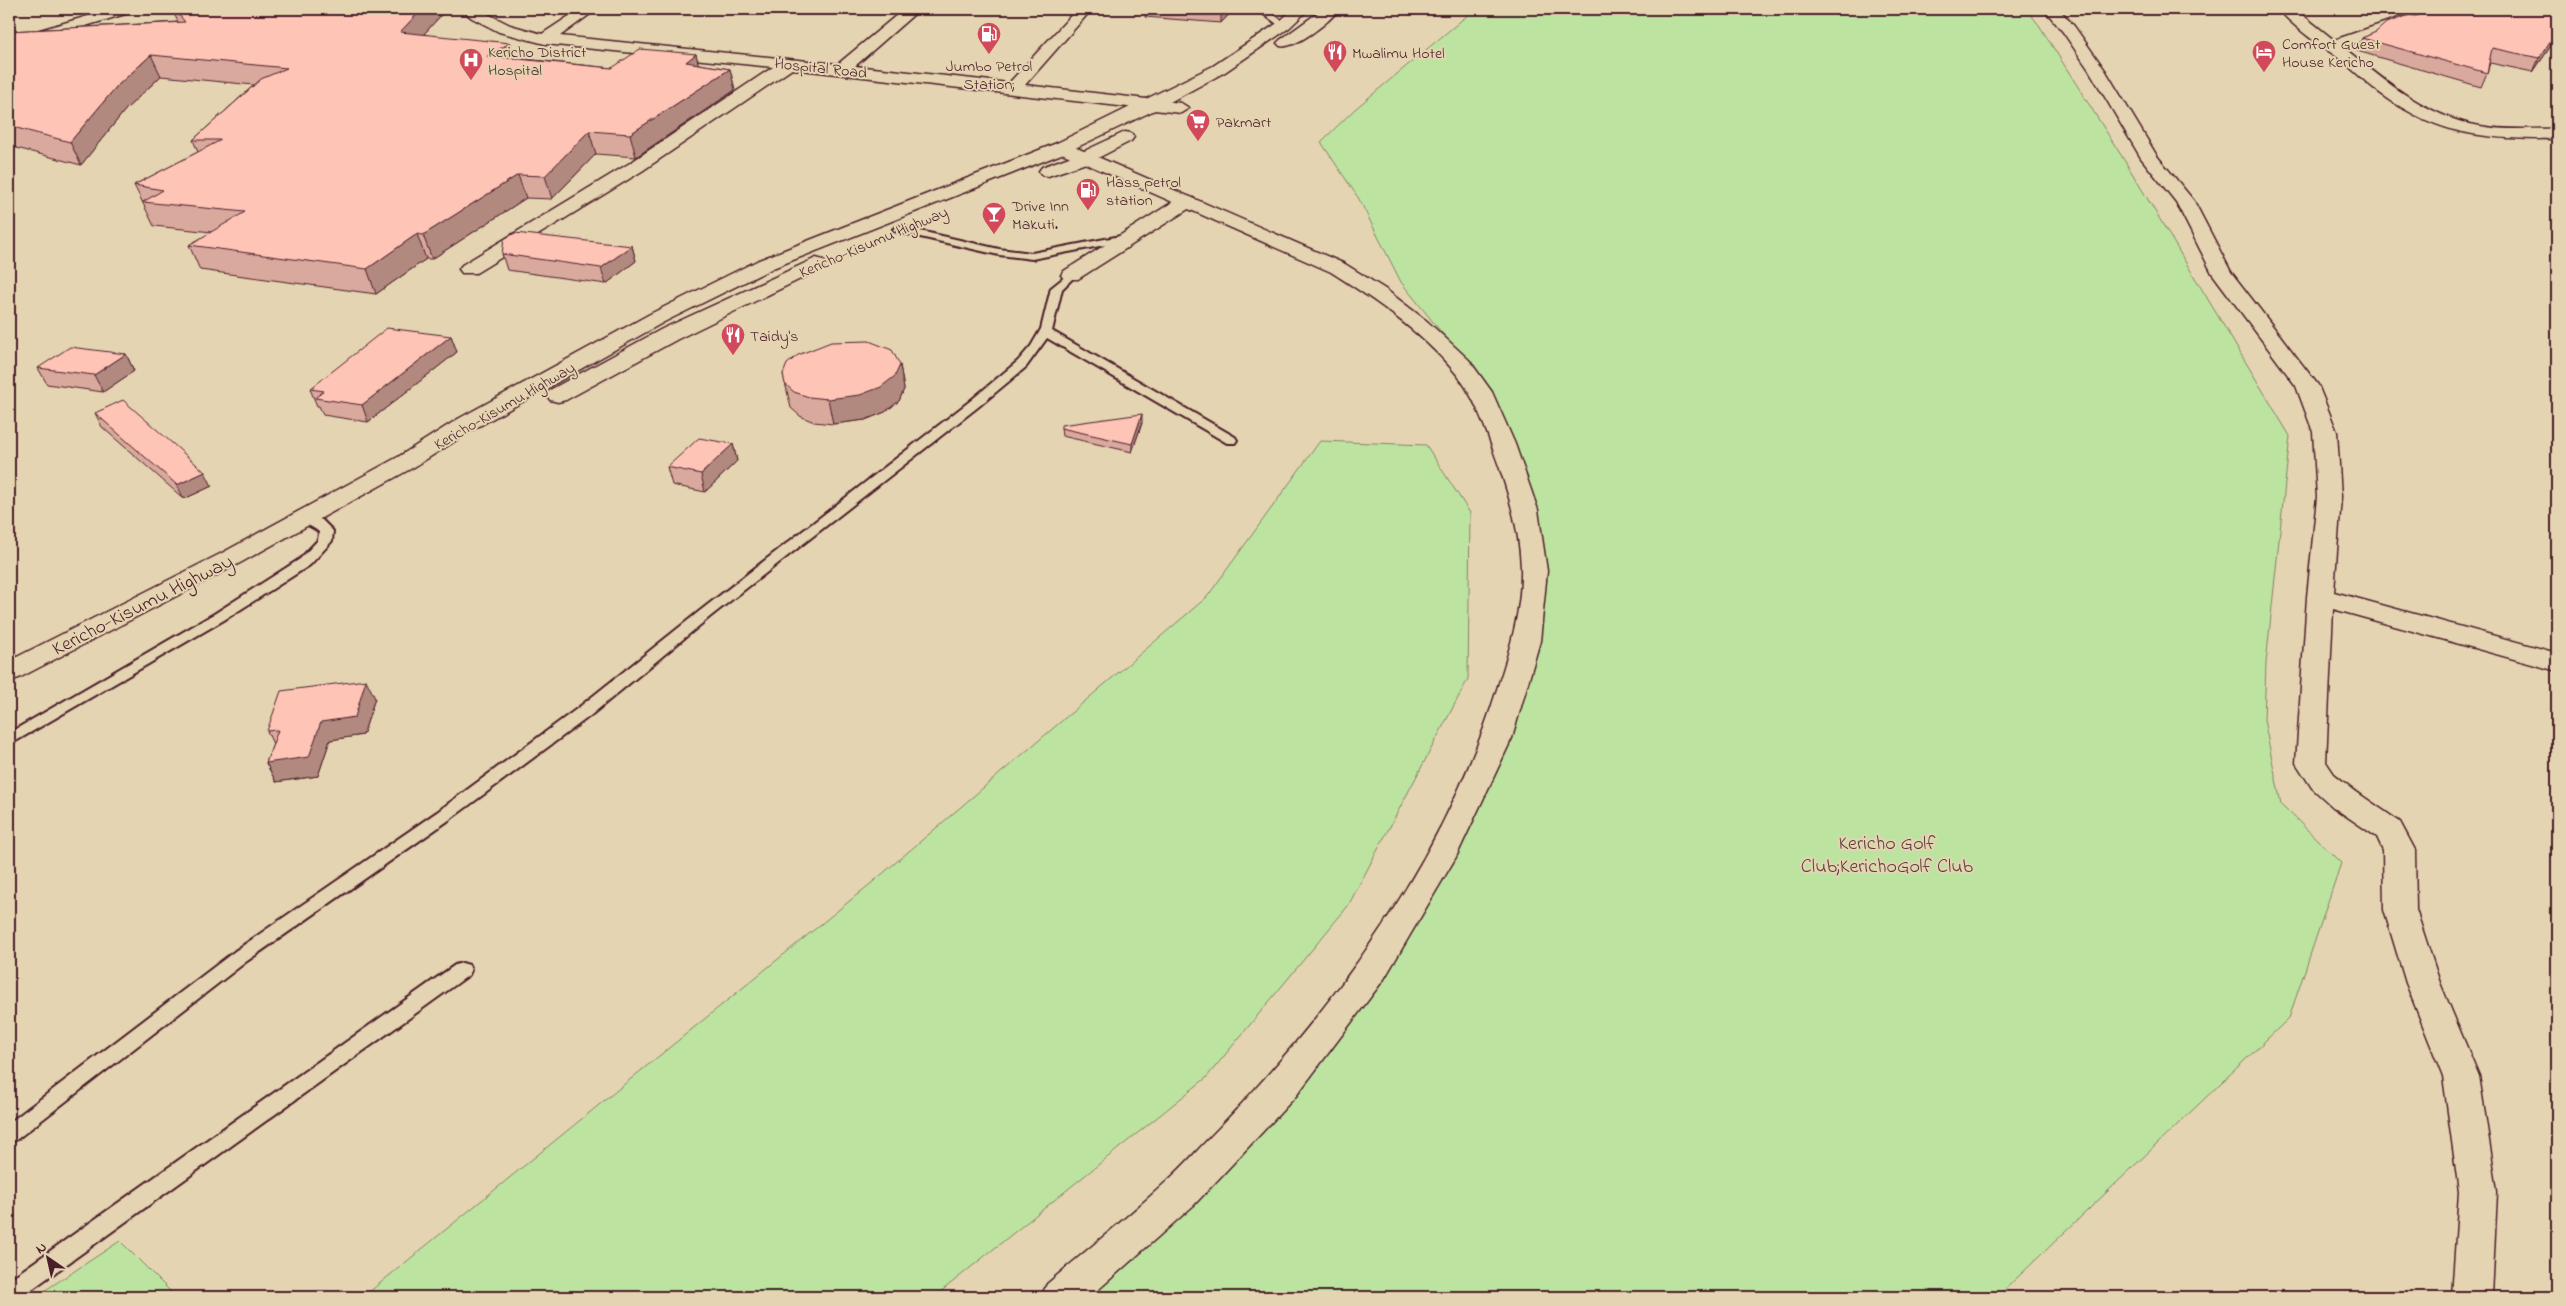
<svg xmlns="http://www.w3.org/2000/svg" width="2566" height="1306" font-family="'Indie Flower',sans-serif">
<style>
.built{fill:#eccfb2}
.green{fill:#bce4a0;stroke:#838266}
.lines{fill:none;stroke-linecap:round;stroke-linejoin:round}
.service-casing{stroke:#4a1f2b;stroke-width:4}
.minor-casing{stroke:#4a1f2b;stroke-width:3}
.tertiary-casing{stroke:#4a1f2b;stroke-width:3}
.trunk-casing{stroke:#4a1f2b;stroke-width:3}
.service{fill:#e5d4b1;fill-rule:evenodd}
.minor{fill:#e5d4b1;fill-rule:evenodd}
.tertiary{fill:#e5d4b1;fill-rule:evenodd}
.trunk{fill:#e5d4b1;fill-rule:evenodd}
.wall{fill:#daa99d;stroke:#4a1f2b}
.shaded-wall{fill:#b2897f;stroke:#4a1f2b}
.building{fill:#fec4b6;stroke:#4a1f2b}
.labels{text-anchor:middle;stroke-width:4;stroke-linejoin:round;paint-order:stroke}
.far-poi-label{font-size:16px;fill:#4a1f2b;stroke:#e5d4b1;text-anchor:start}
.far-street-label{font-size:16px;fill:#4a1f2b;stroke:#e5d4b1}
.street-label{font-size:20px;fill:#4a1f2b;stroke:#e5d4b1}
.park-label{font-size:20px;fill:#5b3d3d;stroke:#e5d4b1}
</style>
<rect width="100%" height="100%" fill="#e5d4b1"/>
<filter id="ink" filterUnits="userSpaceOnUse"><feTurbulence type="fractalNoise" baseFrequency=".02" numOctaves="2"/><feDisplacementMap in="SourceGraphic" scale="10" xChannelSelector="R" yChannelSelector="G"/><feConvolveMatrix kernelMatrix="1 2 1 2 8 2 1 2 1" color-interpolation-filters="sRGB"/></filter>
<g filter="url(#ink)">
<path class="built" d="M800,9H883L875,15Z"/>
<path class="green" d="M1475,9H2026L2039,25L2126,163L2290,436L2266,663L2264,720L2281,804L2341,863L2289,1018L1997,1297H1073L1178,1204L1469,817L1543,571L1466,363L1401,282L1359,199L1321,142L1355,109Z
M1320,441L1426,445L1470,513L1468,679L1348,906L1206,1078L934,1297H363L874,881L1207,597Z
M120,1241L176,1297H35Z"/>
<g class="lines">
<defs>
<path id="service" d="M1257,9H1266L1288,25L1281,27Z
M898,226L999,249L1032,253L1131,234L1136,237L1131,240L1032,259L999,255L894,231L893,229Z
M1071,272L1076,275L1062,289L1052,331L1235,437L1237,440L1235,443H1227L1047,338L1026,367L978,407L711,616L590,716L449,820L247,961L16,1140L9,1143V1123L235,951L437,812L578,708L701,610L970,401L1018,361L1031,346L1041,329L1051,288Z
M304,514L322,520L333,531L332,541L310,565L224,620L9,745V733L214,614L300,559L318,540L319,532C313,526 302,524 297,518Z
M462,963L469,965L471,970L469,975L21,1297H9V1280L455,965Z"/>
<path id="minor" d="M112,9H134L132,12L9,49V39Z
M461,9H478L510,25L542,34L580,9H597L560,36L838,64L904,9H920L855,66L1009,83L1077,9H1092L1025,85L1181,103L1189,108L1181,113L792,69L642,171L476,273H462L459,269L462,265L630,163L773,67L545,44L499,32L472,18Z
M2044,9H2059L2074,26L2105,70L2157,156L2194,201L2231,272L2318,385L2337,432L2341,497L2334,592L2557,653V671L2333,609L2326,762L2334,774L2355,791L2400,822L2415,850L2416,910L2440,983L2479,1076L2497,1192L2492,1297H2452L2459,1192L2443,1076L2406,983L2384,910L2383,850L2377,837L2333,807L2312,788L2296,763L2307,597L2317,497L2313,432L2296,386L2212,273L2176,202L2141,158L2089,70L2063,32Z
M2279,9H2295L2334,40L2425,9H2446L2444,12L2343,47C2384,80 2426,117 2480,126C2505,131 2532,128 2557,129V139C2488,139 2442,137 2384,96C2364,82 2348,63 2327,50C2317,44 2285,19 2279,9Z
M1186,196L1193,198L1195,202L1193,206L1078,279H1064L1061,275L1064,271L1179,198Z"/>
<path id="tertiary" d="M1063,142L1345,264L1385,289L1428,322L1469,360L1492,392L1515,444L1538,510L1547,571L1540,641L1512,738L1456,857L1384,979L1296,1096L1194,1205L1090,1297H1041L1047,1284C1087,1250 1128,1217 1166,1182C1185,1165 1201,1146 1219,1128C1339,1003 1447,854 1498,686C1510,650 1522,608 1521,569C1520,533 1510,499 1499,466C1487,433 1476,396 1453,370C1419,330 1375,300 1331,272L1057,151L1054,147L1057,143Z"/>
<path id="trunk" d="M1293,9H1309L1289,28L1225,72L1159,108L1069,151L773,268L664,322L474,429L414,467L240,563L19,678L9,681V661L222,553L398,457L458,419L650,314L759,260L1057,143L1213,66L1279,22Z
M1323,9H1339C1331,21 1294,50 1280,46L1277,43L1280,40Z
M1125,132L1131,133L1134,137L1131,141L1092,161L1048,176L1042,175L1039,171L1042,167L1080,153Z
M816,258L823,260L826,264L823,268L678,339L566,400L558,402L550,400L547,395L550,390L662,329Z"/>
</defs>
<use href="#service" class="service-casing"/>
<use href="#minor" class="minor-casing"/>
<use href="#tertiary" class="tertiary-casing"/>
<use href="#trunk" class="trunk-casing"/>
<use href="#service" class="service"/>
<use href="#minor" class="minor"/>
<use href="#tertiary" class="tertiary"/>
<use href="#trunk" class="trunk"/>
</g>
<path class="wall" d="M172,9H441L442,14L424,34L515,58L612,68L696,54L698,64L730,69L735,90L636,157L596,154L552,199L526,198L432,259H426L376,294L200,270L189,245L212,232L154,226L134,185L198,152L193,140L254,85L161,76L126,109L81,165L9,146V31L178,22Z
M1144,9H1234L1221,23L1145,17Z
M2416,16L2557,37L2533,72L2490,63L2487,73L2481,87L2357,51L2362,38Z
M632,246L636,261L606,284L507,270L502,254Z
M451,336L457,352L368,422L323,415L319,406H317L310,389Z
M126,354L134,371L103,392L47,384L38,368Z
M900,365L904,389L899,401L885,412L865,420L833,424L814,422L800,416L791,408L783,374Z
M95,413L212,486L184,499L102,427Z
M1142,423L1132,452L1062,436L1061,428Z
M733,444L737,461L705,492L672,485L667,467Z
M375,698L363,735L330,740L318,776L276,782L266,763L273,744L267,731Z"/>
<path class="shaded-wall" d="M422,9H441L442,14L407,53L400,32Z
M1221,9H1234L1221,23Z
M2557,33V37L2533,72L2539,58Z
M510,43L517,64L487,56Z
M696,54L701,75L686,62Z
M151,55L161,76L126,109L81,165L70,142L116,87Z
M730,69L735,90L636,157L630,134Z
M589,131L596,154L552,199L545,176Z
M518,175L526,198L432,259L423,235Z
M417,234L426,259L376,294L367,269Z
M632,246L636,261L606,284L601,268Z
M451,336L457,352L368,422L362,405Z
M126,354L134,371L103,392L94,375Z
M900,365L904,389L899,401L885,412L865,420L833,424L828,399Z
M1142,414V423L1132,452V444Z
M733,444L737,461L705,492L701,474Z
M205,472L212,486L184,499L177,485Z
M366,680L375,698L363,735L330,740L318,776L276,782L266,763Z"/>
<path class="building" d="M174,9H422L400,32L510,43L487,56L612,68L640,49L696,54L686,62L730,69L630,134L589,131L545,176L518,175L423,235L417,234L367,269L189,245L245,212L143,202L163,190L134,185L221,140H193L261,79L287,68L151,55L116,87L70,142L9,126V31L185,22Z
M2438,9H2557V33L2539,58L2492,48L2487,73L2362,38L2376,32L2386,23L2410,15L2416,16Z
M515,233L632,246L601,268L502,254L504,239Z
M387,328L451,336L362,405L315,398L324,391L310,389Z
M869,341L892,350L900,365L895,376L881,387L860,395L828,399L809,397L794,392L785,384L783,374L787,364L798,355L831,342Z
M70,347L126,354L94,375L38,368Z
M123,400L205,472L177,485L95,413Z
M1142,414L1132,444L1061,428V425Z
M699,438L733,444L701,474L667,467Z
M366,680L355,717L321,722L309,757L266,763L278,730L267,731L281,691Z"/>
</g>
<defs>
<symbol id="fuel-pin" viewBox="-11 -11 22 30"><path d="M0 17L-7.5 6A9.5 9.5 0 1 1 7.5 6Z" fill="#d1495b" stroke="#e5d4b1"/><path d="M-5.5-6h7V0h2V4h1.3V-2.5L3-4.5l.8-.8L6-3V5H2.5V1h-1V6h-7ZM-4.2-4.7v3.2H.2V-4.7Z" fill="#fff"/></symbol>
<symbol id="restaurant-pin" viewBox="-11 -11 22 30"><path d="M0 17L-7.5 6A9.5 9.5 0 1 1 7.5 6Z" fill="#d1495b" stroke="#e5d4b1"/><path d="M-5-6h1v4h1v-4h1v4h1v-4h1v5L-1.5 .5V6h-2V.5L-5-1ZM5-6V6H3V1.5H1.5Q1.5-4 5-6Z" fill="#fff"/></symbol>
<symbol id="hotel-pin" viewBox="-11 -11 22 30"><path d="M0 17L-7.5 6A9.5 9.5 0 1 1 7.5 6Z" fill="#d1495b" stroke="#e5d4b1"/><path d="M-6-4.5h1.5V1H6V5H4.5V3h-9V5H-6ZM-4 0a1.8 1.8 0 1 1 3.6 0ZM.5 0V-2.5h3Q6-2.5 6 0Z" fill="#fff"/></symbol>
<symbol id="hospital-pin" viewBox="-11 -11 22 30"><path d="M0 17L-7.5 6A9.5 9.5 0 1 1 7.5 6Z" fill="#d1495b" stroke="#e5d4b1"/><path d="M-5-5h3v3.5h4V-5h3V5h-3V1.5h-4V5h-3Z" fill="#fff"/></symbol>
<symbol id="supermarket-pin" viewBox="-11 -11 22 30"><path d="M0 17L-7.5 6A9.5 9.5 0 1 1 7.5 6Z" fill="#d1495b" stroke="#e5d4b1"/><path d="M-6-5.5h2.5l.6 2H6L4.5 2H-2.5L-4.4-4H-6ZM-1.5 3.2a1.3 1.3 0 1 0 .1 0ZM3 3.2a1.3 1.3 0 1 0 .1 0Z" fill="#fff"/></symbol>
<symbol id="bar-pin" viewBox="-11 -11 22 30"><path d="M0 17L-7.5 6A9.5 9.5 0 1 1 7.5 6Z" fill="#d1495b" stroke="#e5d4b1"/><path d="M-6-5H6L.8 .8V4.5H3.5V6h-7V4.5H-.8V.8Z" fill="#fff"/></symbol>
</defs>
<g fill-rule="evenodd">
<use href="#fuel-pin" x="975" y="20" width="28" height="38"/>
<use href="#restaurant-pin" x="1321" y="38" width="28" height="38"/>
<use href="#hotel-pin" x="2250" y="38" width="28" height="38"/>
<use href="#hospital-pin" x="457" y="46" width="28" height="38"/>
<use href="#supermarket-pin" x="1184" y="107" width="28" height="38"/>
<use href="#fuel-pin" x="1074" y="176" width="28" height="38"/>
<use href="#bar-pin" x="980" y="200" width="28" height="38"/>
<use href="#restaurant-pin" x="719" y="321" width="28" height="38"/>
</g>
<g class="labels">
<g class="far-poi-label">
<text x="2282" y="49">Comfort Guest<tspan x="2282" dy="18">House Kericho</tspan></text>
<text x="488" y="57">Kericho District<tspan x="488" dy="18">Hospital</tspan></text>
<text x="1352" y="58">Mwalimu Hotel</text>
<text x="989" y="71" text-anchor="middle">Jumbo Petrol<tspan x="989" dy="18">Station;</tspan></text>
<text x="1216" y="127">Pakmart</text>
<text x="1106" y="187">Hass petrol<tspan x="1106" dy="18">station</tspan></text>
<text x="1012" y="211">Drive Inn<tspan x="1012" dy="18">Makuti.</tspan></text>
<text x="750" y="341">Taidy's</text>
</g>
<g class="far-street-label">
<text transform="translate(821 67) rotate(6)" y="6">Hospital Road</text>
<text transform="translate(873 241) rotate(-23)" y="6">Kericho-Kisumu Highway</text>
<text transform="translate(504 405) rotate(-30)" y="6">Kericho-Kisumu Highway</text>
</g>
<g class="street-label">
<text transform="translate(142 604) rotate(-27)" y="7">Kericho-Kisumu Highway</text>
</g>
<g class="park-label">
<text x="1887" y="849">Kericho Golf<tspan x="1887" dy="23">Club;KerichoGolf Club</tspan></text>
</g>
</g>
<rect width="2566" height="1306" fill="none" stroke="#e5d4b1" stroke-width="30"/>
<rect x="15" y="15" width="2536" height="1276" fill="none" stroke="#4a1f2b" stroke-width="2" filter="url(#ink)"/>
<g transform="translate(48 1258) rotate(326)" stroke="#e5d4b1" stroke-width="4" paint-order="stroke">
<path d="M0-4L9 19L0 12L-9 19Z" fill="#4a1f2b"/>
<text y="-8" font-size="14" font-weight="bold" text-anchor="middle" fill="#4a1f2b">N</text>
</g>
</svg>
